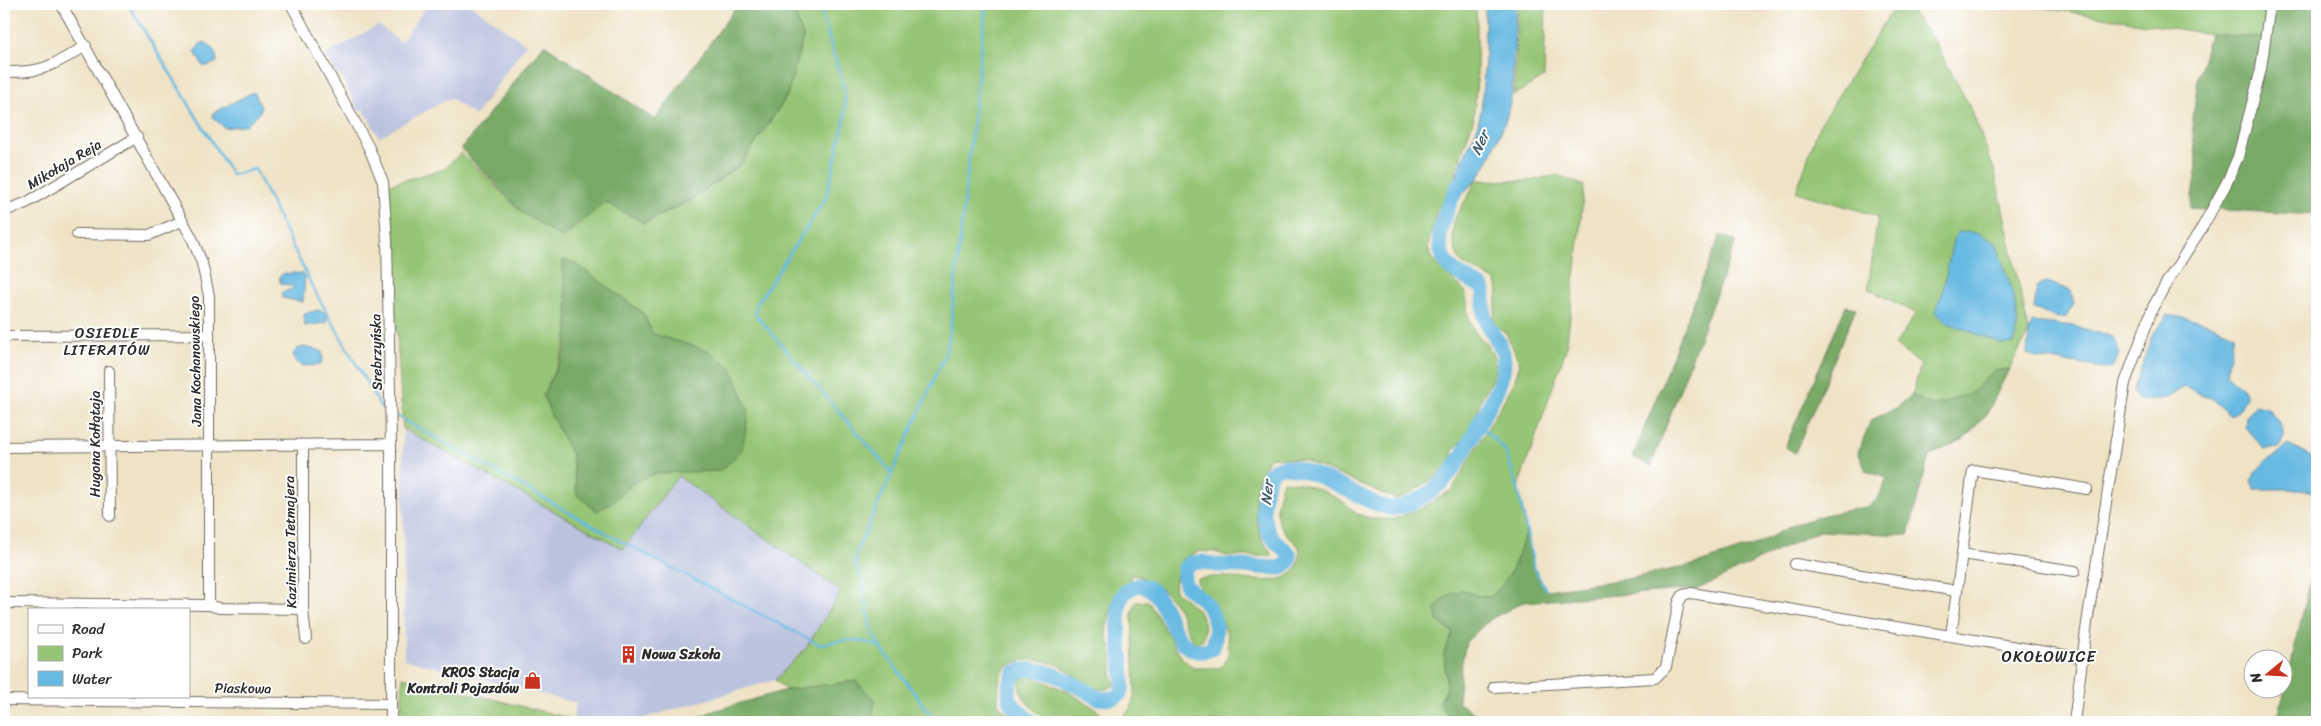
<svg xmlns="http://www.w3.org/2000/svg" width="2321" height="726" font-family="Sriracha,sans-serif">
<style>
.industrial{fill:#bbc3de}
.green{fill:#95c575;stroke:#607850;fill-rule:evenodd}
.forest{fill:#78aa66;stroke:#526a48}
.water{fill:#66b9e2;stroke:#487286}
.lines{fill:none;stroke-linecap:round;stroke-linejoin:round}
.stream{stroke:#66b9e2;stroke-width:2.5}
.river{stroke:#66b9e2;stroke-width:15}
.street-casing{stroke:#706b61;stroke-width:12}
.street{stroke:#fff;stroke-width:10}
.labels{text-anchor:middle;stroke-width:4;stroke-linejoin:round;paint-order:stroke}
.street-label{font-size:14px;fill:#2b2b2b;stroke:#fff}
.poi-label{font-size:14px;font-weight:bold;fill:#2b2b2b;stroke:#fff;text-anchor:start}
.water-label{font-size:15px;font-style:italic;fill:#405d6b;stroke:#fff}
.neighbourhood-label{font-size:15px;letter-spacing:1px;fill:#2b2b2b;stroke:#fff}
.quarter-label{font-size:16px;letter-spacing:1px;fill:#2b2b2b;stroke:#fff}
</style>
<rect width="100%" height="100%" fill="#fff"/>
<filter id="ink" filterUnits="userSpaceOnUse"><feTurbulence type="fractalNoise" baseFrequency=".02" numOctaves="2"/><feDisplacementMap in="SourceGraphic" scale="10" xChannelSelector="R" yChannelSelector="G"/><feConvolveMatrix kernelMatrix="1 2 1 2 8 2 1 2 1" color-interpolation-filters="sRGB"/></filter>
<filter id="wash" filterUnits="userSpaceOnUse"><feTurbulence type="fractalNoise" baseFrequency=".0096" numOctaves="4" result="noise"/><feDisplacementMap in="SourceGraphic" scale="20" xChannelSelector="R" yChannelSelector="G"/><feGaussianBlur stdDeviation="1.12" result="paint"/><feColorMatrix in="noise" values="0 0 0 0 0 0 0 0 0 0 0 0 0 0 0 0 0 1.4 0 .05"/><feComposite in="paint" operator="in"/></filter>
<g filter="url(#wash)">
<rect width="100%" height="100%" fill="#efe3c6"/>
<path class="industrial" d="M428,4H470L526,44L475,116L450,98L379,137L363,109L359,112L340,74L337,75L326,55L378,25L401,42Z
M403,429L623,548L678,476L842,591L806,648L775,680L644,718L642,722H572L576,703L404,659Z"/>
<path class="green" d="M792,4H1475L1477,21V80L1473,121L1456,170L1458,178L1455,186L1437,210L1428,246L1430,256L1439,267L1465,291C1468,301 1466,312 1470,322C1476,339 1497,347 1495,369C1492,388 1476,397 1477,419L1472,424L1465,438L1453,450L1451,461L1437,476L1405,496L1395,499L1304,460L1271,457C1253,476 1252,512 1261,536C1264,544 1269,549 1273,556H1226L1215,552L1199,551L1183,559L1174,583L1175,591C1192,605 1212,616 1202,641L1195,643C1186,633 1185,620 1178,608C1170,594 1148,576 1131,575L1129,582L1122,587L1113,602L1106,630L1112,656V676L1115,685C1109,689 1103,690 1097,689C1085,686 1074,674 1064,668C1047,658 1008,653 1000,678C998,686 998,696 998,705L1019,722H857L856,681L786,690L775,680L806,648L841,591L678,476L623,549L403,429L387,185L444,169L461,153L524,214L605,202L645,223L691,200L742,163L787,96L803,37ZM563,260L575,263L643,313L653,334L674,341L683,471C648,473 639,476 614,501L577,495L572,455L543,395C555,369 571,343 568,314C567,296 562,278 563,260Z
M1518,4H1546L1544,77L1514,95Z
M1896,4H1906L1935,42L1972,111L1995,172L2029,332L2009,369L1994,371L1971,393L1933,406L1912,395L1921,365L1895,345L1916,313L1868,289L1878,216L1796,192L1819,126Z
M2020,4H2269L2265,38L2210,34Z
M1558,175L1584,186L1577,260L1566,349L1518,488L1526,530L1517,562L1503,585L1490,597L1476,595L1463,590L1437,621L1453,632L1444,653L1447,689L1439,703L1453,722H1048C1035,710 1017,698 1020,679L1028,675L1067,691L1096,709L1105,719L1114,721L1120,719L1131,709L1135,692L1132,614L1136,602L1148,601L1182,658L1193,668H1220L1229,655L1228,636L1213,601L1199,588L1197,579C1206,578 1215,576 1224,577C1251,579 1306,593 1299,546C1272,523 1273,513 1283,481L1300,483L1323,491L1342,501L1357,514L1373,519H1394L1420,509L1452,490L1514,383L1520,364L1506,333L1493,323L1498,292L1496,281C1488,276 1466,267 1461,262C1458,259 1455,249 1454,244C1448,211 1467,208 1475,180L1527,181Z
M403,677L569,718L568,722H401Z"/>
<path class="forest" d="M738,4H792L803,37L787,96L742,163L691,200L644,223L605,202L562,238L524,214L461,149L544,44L655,120Z
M2269,4H2317V215L2190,208L2197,166L2192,126L2198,77L2210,34L2265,38Z
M1720,235L1736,241L1651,466L1633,457Z
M563,260L575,263L643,313L653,334L707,350L732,369L749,412L742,450L721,471L656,473L632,483L614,501L597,511L577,495L572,455L551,415L543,395C550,380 560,364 565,349C573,320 563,289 563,260Z
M1846,306L1856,308L1795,453L1785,447Z
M2009,369L1987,414L1964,439L1929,456L1908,535L1819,531L1698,589L1523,602L1489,620L1466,642L1461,667L1458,702L1486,722H1453L1439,703L1447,689L1444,653L1453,632L1437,621L1436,609L1446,596L1463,590L1476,595L1490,597C1513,576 1518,558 1526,530L1534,568L1547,590L1627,579L1696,564L1757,544L1795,524L1824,515L1870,506L1879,497L1887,478L1866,471L1858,452L1871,420L1896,408L1912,395L1933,406L1971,393L1994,371Z
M2317,553V722H2277Z
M856,681L875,700L872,721L686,722L713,711L786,690Z"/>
<path class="water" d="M1485,4H1516L1512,94L1506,120L1488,162L1478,178L1448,209L1459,168L1477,129L1481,110L1485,59Z
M205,42C212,47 217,53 217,62L208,66H203L195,52L200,44Z
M251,93H255L261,107L260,112L247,125L225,128L212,117L213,113Z
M1958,232L1978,233L1996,243C2005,273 2025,312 2014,343L2003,344L1948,323L1935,312L1943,291L1953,240Z
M293,273L303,274L305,277L303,302L282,298V292L290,290L294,286L281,284L279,277L282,274Z
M2048,282L2071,291L2074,304L2066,317L2057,318L2034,309L2037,287L2042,283Z
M317,310L323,311L327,316V323L305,326L304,314Z
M2168,315L2205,322L2234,334L2226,375L2243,389L2246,397L2239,410L2230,416L2213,399L2184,387L2167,398L2139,401L2133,392L2152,335Z
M2032,322L2074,326L2113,337C2121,349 2121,358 2110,369L2037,358L2027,354L2029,332Z
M304,347L322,351L323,358L320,365L302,366L295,361L293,354L297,349Z
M2255,405L2268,408L2281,426L2284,436L2279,447L2264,449L2245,427L2246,417Z
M2288,444L2317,459V492L2287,489H2255L2251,481L2256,471Z"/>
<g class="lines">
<path class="stream" d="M128,4L232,175L255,169L313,288L380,406L388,411
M819,4L845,92V117L826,198L756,305L755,314L891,472
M393,414L624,543L820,645C842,639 860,637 881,648L936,722
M1479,424L1505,450L1518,488L1534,568L1546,590
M880,646L871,631L863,585L855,560L858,549L944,357L949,340L986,4"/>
<path class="river" d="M1032,722C1011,706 1002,698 1015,672C1042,662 1074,684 1098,698C1105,699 1114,700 1120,694C1130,684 1110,614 1123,595C1126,589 1133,587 1139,585C1142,586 1147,587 1150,589C1172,605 1173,663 1212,649C1219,632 1216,614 1203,600C1197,595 1189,591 1185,584C1183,579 1184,573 1185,568L1191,563L1203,562L1216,565L1281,568L1289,562L1290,556C1286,549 1280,547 1274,540C1260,524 1262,499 1268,479C1278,441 1367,506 1389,508C1396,509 1404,506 1411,503C1449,487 1462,456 1480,422C1490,403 1505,381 1504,359C1503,344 1491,334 1486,322C1482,311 1486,299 1483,288C1474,282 1462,277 1453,270C1426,247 1446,209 1459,184"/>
</g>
</g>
<g filter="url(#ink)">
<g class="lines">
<defs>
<path id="street" d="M61,4L192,238L202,263L209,296V605
M291,4L369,148L383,182L387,240L391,444V722
M4,72C44,73 53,65 86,46
M4,211L26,203L137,137
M77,234L149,235L182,221
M4,336L209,335
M109,371L110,516
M303,445V609L306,639
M4,447L391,444
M1962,554L2075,571
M1795,564L1957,591
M4,603L209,605L219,608L303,609
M1951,636L1973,470L2087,489
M1494,687L1655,678L1666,667L1679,602L1683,595L1691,593L2083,658
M4,700L391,704
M2074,722L2087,623L2125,383L2153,307L2167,282L2203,226L2227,182L2238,157L2261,69L2270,4"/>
</defs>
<use href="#street" class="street-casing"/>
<use href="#street" class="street"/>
</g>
</g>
<defs>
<symbol id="building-bare" viewBox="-9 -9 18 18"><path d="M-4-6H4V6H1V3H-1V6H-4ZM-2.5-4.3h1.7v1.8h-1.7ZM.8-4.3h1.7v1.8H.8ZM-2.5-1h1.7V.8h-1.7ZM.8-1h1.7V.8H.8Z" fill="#c8321e" stroke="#fff" stroke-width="2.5" paint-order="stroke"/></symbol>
<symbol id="shop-bare" viewBox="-9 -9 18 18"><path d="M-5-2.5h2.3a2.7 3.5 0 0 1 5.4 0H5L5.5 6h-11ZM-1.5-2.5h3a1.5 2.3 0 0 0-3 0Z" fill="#c8321e" stroke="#fff" stroke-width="2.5" paint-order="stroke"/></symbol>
</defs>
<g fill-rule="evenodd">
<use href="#building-bare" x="616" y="642" width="25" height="25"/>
<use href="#shop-bare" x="520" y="668" width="25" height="25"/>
</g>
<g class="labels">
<g class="street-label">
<text transform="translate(64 164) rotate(-31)" y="5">Mikołaja Reja</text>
<text transform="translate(376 352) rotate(-91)" y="5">Srebrzyńska</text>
<text transform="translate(195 361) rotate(-91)" y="5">Jana Kochanowskiego</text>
<text transform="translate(95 444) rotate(-90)" y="5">Hugona Kołłątaja</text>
<text transform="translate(290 542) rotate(-91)" y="5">Kazimierza Tetmajera</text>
<text transform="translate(243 688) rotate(1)" y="5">Piaskowa</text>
</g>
<g class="poi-label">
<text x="642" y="659">Nowa Szkoła</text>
<text x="519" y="677" text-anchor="end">KROS Stacja<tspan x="519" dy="16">Kontroli Pojazdów</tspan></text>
</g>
<g class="water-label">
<text transform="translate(1480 143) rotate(-66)" y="5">Ner</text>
<text transform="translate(1267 493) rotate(-84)" y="5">Ner</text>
</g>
<g class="neighbourhood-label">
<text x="107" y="338">OSIEDLE<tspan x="107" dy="17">LITERATÓW</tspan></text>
</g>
<g class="quarter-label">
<text x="2049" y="662">OKOŁOWICE</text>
</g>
</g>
<rect width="2321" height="726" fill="none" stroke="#fff" stroke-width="20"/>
<rect x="28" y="608" width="162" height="90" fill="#ffffff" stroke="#aaaaaa"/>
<rect x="38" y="625" width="25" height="8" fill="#ffffff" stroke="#aaaaaa"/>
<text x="72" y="634" font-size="15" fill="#2b2b2b">Road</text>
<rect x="38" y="646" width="25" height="15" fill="#95c575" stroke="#aaaaaa"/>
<text x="72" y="658" font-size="15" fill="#2b2b2b">Park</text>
<rect x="38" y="671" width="25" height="15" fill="#66b9e2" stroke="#aaaaaa"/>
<text x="72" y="684" font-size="15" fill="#2b2b2b">Water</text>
<g transform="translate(2268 674) rotate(252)"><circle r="24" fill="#ffffff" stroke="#aaaaaa"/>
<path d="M0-4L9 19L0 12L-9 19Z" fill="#c8321e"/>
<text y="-8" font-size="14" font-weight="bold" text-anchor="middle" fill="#2b2b2b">N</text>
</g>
</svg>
